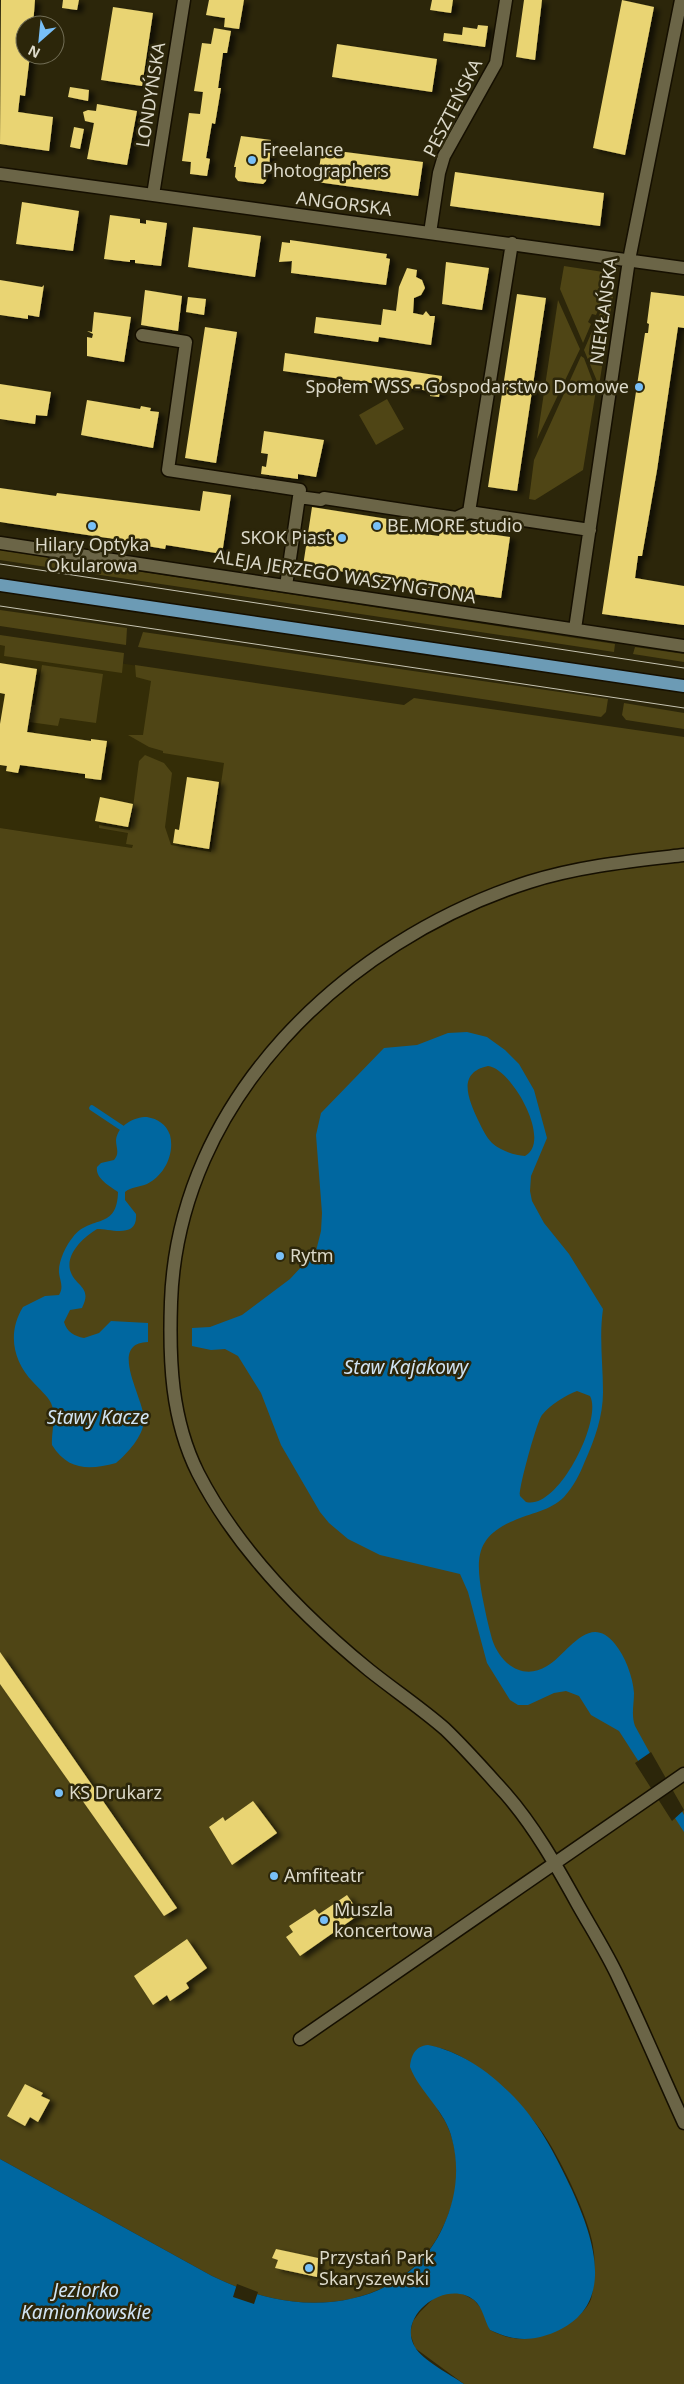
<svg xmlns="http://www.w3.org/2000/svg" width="684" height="2384" font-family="'Noto Sans',sans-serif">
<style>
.built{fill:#342d07}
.green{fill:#4f4515}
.water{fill:#0067a0;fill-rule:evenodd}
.pier{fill:#2c260a}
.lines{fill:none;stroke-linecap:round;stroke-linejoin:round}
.stream{stroke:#0067a0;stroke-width:5.5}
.building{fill:#e9d473;filter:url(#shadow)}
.minor-casing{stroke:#150f00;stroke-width:15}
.major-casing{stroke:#150f00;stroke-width:15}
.minor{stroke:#6b6547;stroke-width:12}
.major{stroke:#6c9bb5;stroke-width:12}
.tram{stroke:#c7c4b2;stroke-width:1}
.poi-dot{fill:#78bff7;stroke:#2c260a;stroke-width:2}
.labels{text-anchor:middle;stroke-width:5;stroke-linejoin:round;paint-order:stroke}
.street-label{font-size:18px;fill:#dcd9c9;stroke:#2c260a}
.poi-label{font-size:18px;fill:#dcd9c9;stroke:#2c260a;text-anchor:start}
.water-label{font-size:19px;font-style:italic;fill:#d1e4f4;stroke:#2c260a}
</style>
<defs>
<filter id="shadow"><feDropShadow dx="5.5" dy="3" stdDeviation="2.5" flood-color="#0009"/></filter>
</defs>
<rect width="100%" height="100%" fill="#2c260a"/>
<path class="built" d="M0,645L165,670L236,761L221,862L0,828Z"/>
<path class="green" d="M564,266L610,273L612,279L596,315L592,314L588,322L591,324L583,343L560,289Z
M613,283L615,284L599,386L584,350Z
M558,300L580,349L537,439Z
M581,356L584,358L596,390L583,470L535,500L529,499L534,460Z
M387,399L404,429L376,445L359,415Z
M0,550L615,644L614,652L0,560Z
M0,610L127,628L126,645L0,626Z
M143,632L608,699L606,712L601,717L138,647Z
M0,635L124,653L122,673L4,656L5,646L0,645Z
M635,647L684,654V662L633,654Z
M42,665L103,674L96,723L60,718L58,726L29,722L31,705H35Z
M135,665L404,705L414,698L684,737V2384H464L415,2348L410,2333L413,2321L420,2312L436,2296L447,2293H461L474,2300L482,2309L490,2330C517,2343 523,2339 551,2332C565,2328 586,2313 591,2299C594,2289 595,2263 594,2253C593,2224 558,2153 540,2129C516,2097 466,2045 423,2046C427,2065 431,2085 436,2105C438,2111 442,2116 445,2121C453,2136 456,2152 457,2169C458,2193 448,2220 436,2240C401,2296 334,2312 272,2298C251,2294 232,2285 212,2276L0,2159V828L132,848L133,845L126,844L128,833L99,828V825L130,830L139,761L145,755L164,763L172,773L165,827L171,845L211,852L224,763L163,753V751L149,747L128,735H143L151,681L136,677Z
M624,703L684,713V729L626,720L622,715Z"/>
<path class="water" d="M467,1032L487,1037L505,1050L519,1064L534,1090L547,1138L531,1176L530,1191L532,1201L544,1223L569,1254L603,1309C599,1337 603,1364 603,1392C603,1416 595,1439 585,1461C580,1474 573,1487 564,1497C550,1511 530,1513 513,1521C475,1537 476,1560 482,1595C485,1610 488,1625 492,1639C500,1664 523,1681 547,1666C567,1655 589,1611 615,1644C625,1656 633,1677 634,1693C634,1704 631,1715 635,1726L684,1815V1832L619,1731L591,1715L579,1696L566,1691L554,1693L528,1705H518L510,1700L487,1663L468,1592L460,1574L380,1555L348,1539L329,1523L320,1512L281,1445L261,1393L238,1356L225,1349L211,1350L192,1346V1328L210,1327L242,1315L290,1279L316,1251L321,1231L322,1213L316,1135L321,1113L384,1048L417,1045L448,1033ZM488,1066C511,1068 553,1141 525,1156C514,1155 501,1151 492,1143C486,1137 482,1128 478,1120C469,1100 456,1073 488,1066ZM577,1391L590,1396C603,1419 558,1511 526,1502L520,1496C518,1490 537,1421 542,1415C550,1405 566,1395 577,1391Z
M147,1117C158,1119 166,1124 170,1135C175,1154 164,1176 147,1184C140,1187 131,1187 125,1192V1200L136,1214C138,1239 111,1229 97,1229C84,1237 66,1253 70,1270C75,1287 93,1286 82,1308L70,1310L64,1322C67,1332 74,1336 84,1338L99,1333L111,1321L148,1323V1342C106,1343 146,1401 144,1421C143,1436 128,1453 116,1463C90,1470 68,1471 52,1445C51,1432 57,1416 51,1403C47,1395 39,1389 33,1382C13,1361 7,1333 23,1307L45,1296L59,1295C64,1287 60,1281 59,1273C58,1262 66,1245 73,1237C91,1214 117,1231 118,1192C109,1186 95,1178 97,1167L101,1163L114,1160C120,1153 116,1148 116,1140C118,1125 134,1117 147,1117Z
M428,2045C459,2051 487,2070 509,2092C538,2120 555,2154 572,2190C593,2237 618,2305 555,2332C531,2342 513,2341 490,2330C484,2320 483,2307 474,2300C446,2278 396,2316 415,2347C422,2360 451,2375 464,2384H0V2159L212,2276C232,2285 251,2294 272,2298C339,2313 413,2293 443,2227C456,2199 460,2169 452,2139C446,2111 420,2093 410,2067C411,2056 415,2046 428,2045Z"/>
<path class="pier" d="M651,1752L684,1810L672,1821L635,1763Z
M237,2284L258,2292L254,2304L233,2297Z"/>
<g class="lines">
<path class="stream" d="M92,1108L122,1128"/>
</g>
<path class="building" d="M1,0H35L33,25H25V55H30L25,96L20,95L18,112L53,117L49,151L0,144Z
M63,0H79L77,10L62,8Z
M209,0H244L239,29L224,27L225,18L206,15Z
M432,0H453L451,13L430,10Z
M524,0H542L535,60L516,57Z
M622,0L654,7L625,155L593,148Z
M113,7L153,13L142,86L101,80Z
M478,25L488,26L485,47L443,41L444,33L462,35L463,27L477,29Z
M214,28L231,31L227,53H223L218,88H221L215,124L212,123L206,158L210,159L207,176L190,174L191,162L182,161L189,113L200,114L203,92L194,91L202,43L211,44Z
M337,44L437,59L432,92L332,77Z
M70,87L89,90L88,101L68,97Z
M97,104L137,111L127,165L87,159L94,123L85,121L83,112L88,110L96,111Z
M74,127L84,129L80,149L70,147Z
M241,136L271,140L269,169L267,168L266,181L263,184L238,181L235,177L236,167H234Z
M322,149L423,162L418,196L317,182Z
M455,172L604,193L600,226L450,206Z
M22,202L79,211L73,251L16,244Z
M110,215L140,219V223L146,224V220L167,223L161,266L135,263V260H130V262L104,259Z
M193,227L261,236L255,277L188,267Z
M290,240L387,254L386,258L390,259L386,285L291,273L292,261L279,262L282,242L290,243Z
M446,262L489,268L482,310L442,304Z
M407,268L417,270L416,277L422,280L425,288L421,295L414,298L413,313L423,315L426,311L430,316H435L431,345L379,337L378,342L314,333L316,317L381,325L383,309L396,311L399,287Z
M0,280L42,287L44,285L39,317L28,315V319L0,315Z
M145,290L182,296L178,331L141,325Z
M651,292L684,296V328L678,327L657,470L642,556H638L635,578L684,586V625L602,614L645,333H648L649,324L647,323Z
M517,294L546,298L517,491L488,487Z
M188,297L206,299L204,315L186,312Z
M94,312L131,317L124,362L87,356V337L92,338L93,334L87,331L92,332Z
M205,327L237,332L216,463L185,458Z
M285,353L442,376L439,397L430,396V391L283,371Z
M0,384L51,392L47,416L36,415L35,424L0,419Z
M87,400L140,409L141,406L151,408L150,411L159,412L153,448L81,435Z
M264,431L324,440L316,477L298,474V479L261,474L262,466L266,467L268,454L261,453Z
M0,488L56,496L57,493L200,511L203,491L231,495L222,554L166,545L165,549L141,545V543L0,522Z
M312,507L388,519L386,529L439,536L441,527L510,537L501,598L359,578L360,574L303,566Z
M0,663L37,669L27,732L91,741V739L107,741L101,780L85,778V774L20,765L18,773L6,771L7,766L0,765V724L5,694L0,693Z
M187,777L219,782L209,849L173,843L175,829L179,830Z
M100,797L133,804L128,827L95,821Z
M0,1652L177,1908L164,1916L0,1684Z
M253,1801L277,1833L232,1865L209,1827L223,1817L225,1821Z
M347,1895L360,1914L300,1956L286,1937L293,1932L289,1926L315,1909L319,1914Z
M187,1939L207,1968L186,1983L189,1988L170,2001L167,1995L153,2005L134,1976Z
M25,2084L43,2093L41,2096L50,2100L38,2122L30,2117L25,2126L7,2116Z
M276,2249L318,2258L317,2277L275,2268L278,2260L272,2258Z"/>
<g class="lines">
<defs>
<path id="minor" d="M0,174L684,268
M153,195L184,0
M430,233L439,173L444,156L496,63L506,0
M142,335L186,342L168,470L300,490L286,586
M299,497L321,500L324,498L456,518L469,512L512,243
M469,512L590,530
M0,543L684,646
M575,629L629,260L681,0
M684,855C632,861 579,866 529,882C345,941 178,1100 171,1302C169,1360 171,1419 198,1473C237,1549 303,1616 369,1670C394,1690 421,1708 445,1729C466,1749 486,1772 505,1793C534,1826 556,1865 577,1903C591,1928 607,1953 619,1979C642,2027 662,2075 684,2123
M300,2039L684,1774"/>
<path id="major" d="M0,585L684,686"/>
</defs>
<use href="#minor" class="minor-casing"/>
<use href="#major" class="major-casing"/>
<use href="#minor" class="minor"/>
<use href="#major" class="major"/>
<path class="tram" d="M0,564L684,668
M0,606L684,708"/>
</g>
<g class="poi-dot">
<circle cx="252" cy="160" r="5"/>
<circle cx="639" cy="387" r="5"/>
<circle cx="92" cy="526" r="5"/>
<circle cx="377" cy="526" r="5"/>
<circle cx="342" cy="538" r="5"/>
<circle cx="280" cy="1256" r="5"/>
<circle cx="59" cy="1793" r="5"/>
<circle cx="274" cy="1876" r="5"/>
<circle cx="324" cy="1920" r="5"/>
<circle cx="309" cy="2268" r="5"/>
</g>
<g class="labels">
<g class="street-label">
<text transform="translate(151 95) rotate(-81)" y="6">LONDYŃSKA</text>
<text transform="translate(453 108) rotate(-63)" y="6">PESZTEŃSKA</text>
<text transform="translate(344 204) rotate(7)" y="6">ANGORSKA</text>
<text transform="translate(604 311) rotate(-82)" y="6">NIEKŁAŃSKA</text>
<text transform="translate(345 577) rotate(9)" y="6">ALEJA JERZEGO WASZYNGTONA</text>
</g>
<g class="poi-label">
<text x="262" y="156">Freelance<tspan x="262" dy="21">Photographers</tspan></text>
<text x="629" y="393" text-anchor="end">Społem WSS - Gospodarstwo Domowe</text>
<text x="387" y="532">BE.MORE studio</text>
<text x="332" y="544" text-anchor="end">SKOK Piast</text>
<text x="92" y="551" text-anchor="middle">Hilary Optyka<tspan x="92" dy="21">Okularowa</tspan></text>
<text x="290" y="1262">Rytm</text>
<text x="69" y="1799">KS Drukarz</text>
<text x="284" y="1882">Amfiteatr</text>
<text x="334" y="1916">Muszla<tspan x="334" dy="21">koncertowa</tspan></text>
<text x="319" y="2264">Przystań Park<tspan x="319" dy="21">Skaryszewski</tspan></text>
</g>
<g class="water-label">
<text x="406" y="1374">Staw Kajakowy</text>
<text x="98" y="1424">Stawy Kacze</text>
<text x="86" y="2297">Jeziorko<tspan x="86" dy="22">Kamionkowskie</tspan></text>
</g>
</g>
<g transform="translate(40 40) rotate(207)"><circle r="24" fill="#2c260a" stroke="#726e56"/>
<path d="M0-4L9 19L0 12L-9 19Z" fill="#78bff7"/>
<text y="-8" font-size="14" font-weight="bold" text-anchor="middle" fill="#dcd9c9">N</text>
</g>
</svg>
